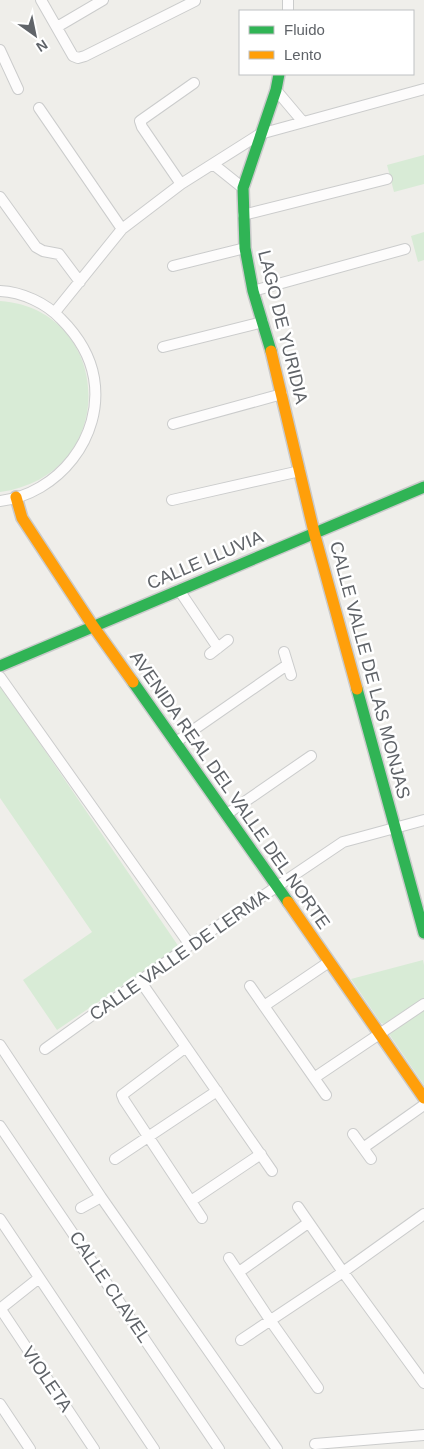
<svg xmlns="http://www.w3.org/2000/svg" width="424" height="1449" font-family="Helvetica,sans-serif">
<style>
.green{fill:#d8ebd6}
.lines{fill:none;stroke-linecap:round;stroke-linejoin:round}
.street-casing{stroke:#cbcccc;stroke-width:12}
.fast-casing{stroke:#cacacb;stroke-width:14}
.slow-casing{stroke:#cacacb;stroke-width:14}
.street{stroke:#fdfcfc;stroke-width:10}
.fast{stroke:#30b455;stroke-width:11}
.slow{stroke:#ff9f0a;stroke-width:11}
.labels{text-anchor:middle;stroke-width:5;stroke-linejoin:round;paint-order:stroke}
.street-label{font-size:18px;fill:#5f6368;stroke:#fff}
</style>
<rect width="100%" height="100%" fill="#efeeea"/>
<path class="green" d="M424,155V184L394,192L387,165Z
M424,232V260L418,262L411,236Z
M0,301C114,309 122,475 0,492Z
M0,685L179,947L57,1030L23,980L92,932L0,798Z
M423,960L424,965V998L384,1024L381,1023L351,979Z
M424,1010V1085L389,1034Z"/>
<g class="lines">
<defs>
<path id="street" d="M41,0L73,56L78,58L85,56L195,1
M288,11V0
M57,27L103,0
M0,50L18,89
M276,90L303,122
M39,108L122,229
M213,164L243,188
M181,184L142,127L140,121L194,83
M0,197L36,247L43,251L59,254L80,282
M243,215L387,179
M173,266L245,248
M0,291C22,292 46,303 61,319C77,335 90,355 94,378C104,437 58,494 0,501
M253,291L405,249
M55,312L122,229L181,184L260,134L424,89
M163,347L263,322
M173,424L282,394
M172,500L300,471
M179,590L218,648
M284,652L291,675
M210,654L228,640
M0,677L190,945
M176,742L287,665
M227,814L311,756
M141,982L272,1171
M250,986L326,1095
M264,1006L329,962
M0,1045L101,1197L277,1449
M186,1047L122,1095L124,1100L202,1218
M45,1049L190,945L343,842L424,820
M314,1078L424,1004
M0,1126L219,1449
M353,1134L371,1159
M363,1148L424,1105
M115,1159L217,1091
M191,1201L261,1154
M298,1207L343,1272L424,1383
M81,1208L101,1197
M0,1219L154,1449
M229,1258L270,1320L318,1388
M239,1272L308,1223
M0,1308L94,1449
M0,1309L39,1278
M241,1340L343,1272L424,1214
M0,1404L30,1449
M315,1444L424,1435"/>
<path id="fast" d="M271,351L253,291L245,248L243,188L276,90L279,74
M0,666L424,487
M133,682L288,902
M357,689L424,933"/>
<path id="slow" d="M271,351L314,532L357,689
M16,497L22,518L93,626L133,682
M288,902L424,1098"/>
</defs>
<use href="#street" class="street-casing"/>
<use href="#fast" class="fast-casing"/>
<use href="#slow" class="slow-casing"/>
<use href="#street" class="street"/>
<use href="#fast" class="fast"/>
<use href="#slow" class="slow"/>
</g>
<g class="labels">
<g class="street-label">
<text transform="translate(283 327) rotate(76)" y="6">LAGO DE YURIDIA</text>
<text transform="translate(205 560) rotate(-23)" y="6">CALLE LLUVIA</text>
<text transform="translate(370 670) rotate(75)" y="6">CALLE VALLE DE LAS MONJAS</text>
<text transform="translate(230 790) rotate(55)" y="6">AVENIDA REAL DEL VALLE DEL NORTE</text>
<text transform="translate(179 955) rotate(-35)" y="6">CALLE VALLE DE LERMA</text>
<text transform="translate(110 1287) rotate(56)" y="6">CALLE CLAVEL</text>
<text transform="translate(47 1379) rotate(56)" y="6">VIOLETA</text>
</g>
</g>
<rect x="239" y="10" width="175" height="65" fill="#ffffff" stroke="#bfc1c3"/>
<rect x="249" y="26" width="25" height="8" fill="#30b455" stroke="#bfc1c3"/>
<text x="284" y="35" font-size="15" fill="#5f6368">Fluido</text>
<rect x="249" y="51" width="25" height="8" fill="#ff9f0a" stroke="#bfc1c3"/>
<text x="284" y="60" font-size="15" fill="#5f6368">Lento</text>
<g transform="translate(35 35) rotate(147)" stroke="#ffffff" stroke-width="4" paint-order="stroke">
<path d="M0-4L9 19L0 12L-9 19Z" fill="#5f6368"/>
<text y="-8" font-size="14" font-weight="bold" text-anchor="middle" fill="#5f6368">N</text>
</g>
</svg>
